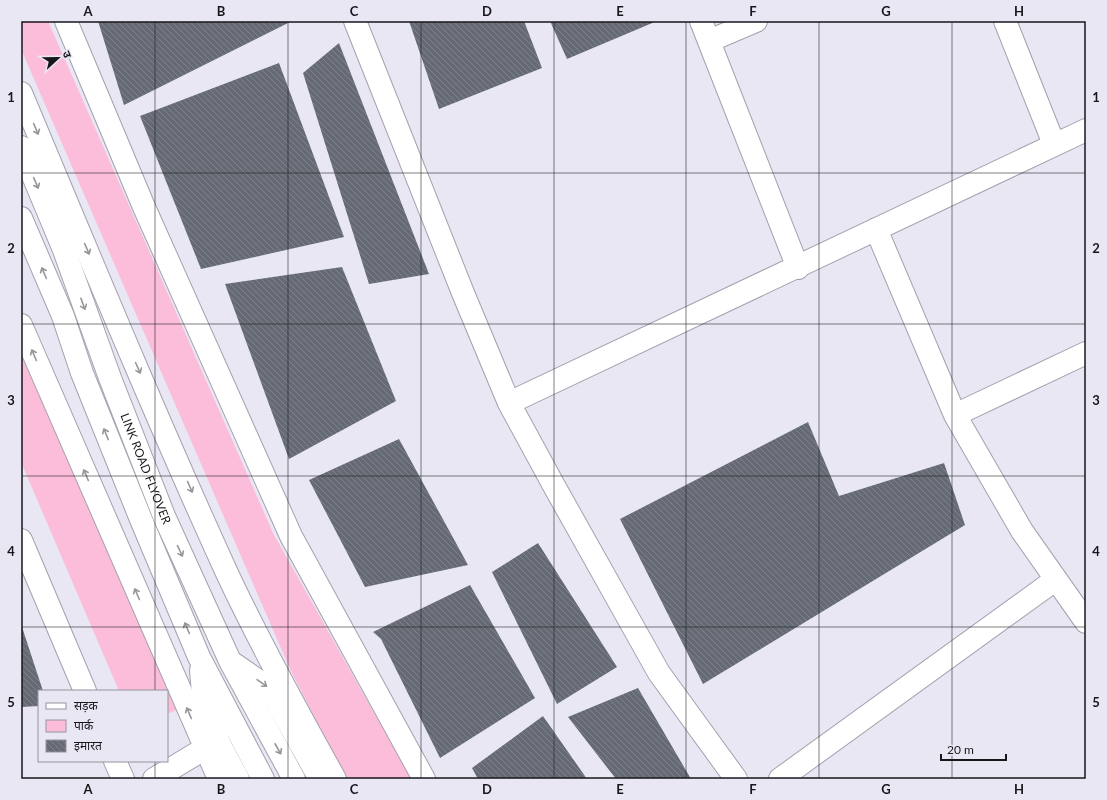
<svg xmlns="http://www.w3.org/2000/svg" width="1107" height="800" font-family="Lato,'Noto Sans Devanagari',sans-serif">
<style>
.green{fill:#fbbdd9}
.building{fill:url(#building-back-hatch)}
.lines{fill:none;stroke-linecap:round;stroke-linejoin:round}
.minor-casing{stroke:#a3a1ae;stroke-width:24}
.major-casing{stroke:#a3a1ae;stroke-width:24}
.minor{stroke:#fff;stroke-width:22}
.major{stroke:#fff;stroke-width:22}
.oneway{stroke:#979698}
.grid{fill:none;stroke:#17161b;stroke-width:1;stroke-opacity:0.55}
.labels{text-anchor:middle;stroke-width:3;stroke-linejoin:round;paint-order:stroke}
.street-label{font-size:12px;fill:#17161b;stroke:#e9e7f4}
.neatline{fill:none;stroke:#17161b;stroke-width:1.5}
.grid-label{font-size:13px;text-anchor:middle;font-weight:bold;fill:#17161b}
</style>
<defs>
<pattern id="building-back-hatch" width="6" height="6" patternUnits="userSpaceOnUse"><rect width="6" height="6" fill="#656a75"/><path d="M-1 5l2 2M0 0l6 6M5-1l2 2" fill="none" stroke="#7e828a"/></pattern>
</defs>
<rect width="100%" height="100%" fill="#e9e7f4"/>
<path class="green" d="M21,21H48L273,533L411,779H345L290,669L21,49Z
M21,321L186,706L167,714V691H119L21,462Z"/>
<path class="building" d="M98,21H292L124,105Z
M409,21H524L542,68L439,109Z
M550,21H657L567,59Z
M339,43L429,274L369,284L303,73Z
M279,63L344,237L201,269L140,116Z
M342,267L396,401L289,459L225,284Z
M808,422L839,496L944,463L965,525L703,684L620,519Z
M399,439L468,565L365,587L309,480Z
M538,543L617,667L557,704L492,572Z
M470,585L535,698L440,758L381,639L373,632Z
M21,624L43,691H39V706L21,707Z
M638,688L691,779H616L568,717Z
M543,716L587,779H478L472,768Z"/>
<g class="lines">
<defs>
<path id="minor" d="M66,21L144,207L291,536L424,779
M355,21L463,293L509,403L553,484L659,673L736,779
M701,21L798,268
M1005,21L1054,144
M709,41L756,21
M21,93C88,253 154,413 226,571C259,642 297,711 335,779
M876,229L955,415L1022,531L1086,622
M21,325L219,779
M509,403L1086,130
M955,415L1086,353
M21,540L85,691
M115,761L123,779
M154,779L204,749
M780,779L1055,580"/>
<g id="major">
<path id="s1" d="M21,147L64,250L110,378L164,516L230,661L294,779"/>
<path d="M21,218L63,316L82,373L142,522L199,657L263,779"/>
<path d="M234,664L269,688L320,779"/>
<path d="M201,670L204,705L220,745L238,779"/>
</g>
</defs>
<use href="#minor" class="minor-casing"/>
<use href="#major" class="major-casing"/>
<use href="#minor" class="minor"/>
<use href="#major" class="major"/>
</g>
<defs><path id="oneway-shaft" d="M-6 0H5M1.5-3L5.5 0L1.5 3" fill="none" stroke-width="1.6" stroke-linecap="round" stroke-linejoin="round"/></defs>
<g class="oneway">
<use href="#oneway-shaft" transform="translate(36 129) rotate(67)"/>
<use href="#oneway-shaft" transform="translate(36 183) rotate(67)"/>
<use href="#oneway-shaft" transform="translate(87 249) rotate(67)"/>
<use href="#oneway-shaft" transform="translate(44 273) rotate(-113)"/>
<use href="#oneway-shaft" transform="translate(83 304) rotate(70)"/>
<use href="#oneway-shaft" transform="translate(34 355) rotate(-113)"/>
<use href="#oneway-shaft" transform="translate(138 368) rotate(66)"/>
<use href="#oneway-shaft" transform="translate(106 434) rotate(-112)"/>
<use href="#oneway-shaft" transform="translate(86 475) rotate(-113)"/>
<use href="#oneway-shaft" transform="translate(190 487) rotate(66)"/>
<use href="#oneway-shaft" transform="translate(180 551) rotate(65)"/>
<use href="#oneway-shaft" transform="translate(137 594) rotate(-113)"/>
<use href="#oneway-shaft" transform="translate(187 628) rotate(-113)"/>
<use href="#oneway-shaft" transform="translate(262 683) rotate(35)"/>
<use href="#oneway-shaft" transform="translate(189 713) rotate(-113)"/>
<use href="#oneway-shaft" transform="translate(278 749) rotate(61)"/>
</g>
<path class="grid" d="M155,21V691M288,21V779M421,21V779M554,21V779M686,21V779M819,21V779M952,21V779M21,173H1086M21,324H1086M21,476H1086M21,627H1086M155,761V779"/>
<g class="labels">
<g class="street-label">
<text dy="4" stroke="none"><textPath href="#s1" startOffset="345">LINK ROAD FLYOVER</textPath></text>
</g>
</g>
<rect width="1107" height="800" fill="none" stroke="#e9e7f4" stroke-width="44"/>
<rect x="38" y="690" width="130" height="72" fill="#e9e7f4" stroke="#95939d"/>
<rect x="46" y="703" width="20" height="6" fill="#ffffff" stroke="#95939d"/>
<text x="74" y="710" font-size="12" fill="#17161b">सड़क</text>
<rect x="46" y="720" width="20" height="12" fill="#fbbdd9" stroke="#95939d"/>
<text x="74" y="730" font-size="12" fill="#17161b">पार्क</text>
<rect x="46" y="740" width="20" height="12" fill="url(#building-back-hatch)" stroke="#95939d"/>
<text x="74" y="750" font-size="12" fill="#17161b">इमारत</text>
<g transform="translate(58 58) rotate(68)" stroke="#e9e7f4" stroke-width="3" paint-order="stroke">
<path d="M0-3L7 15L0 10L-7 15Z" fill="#17161b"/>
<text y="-6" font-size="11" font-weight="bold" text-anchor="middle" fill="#17161b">उ</text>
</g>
<path d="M941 754v6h65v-6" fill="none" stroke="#17161b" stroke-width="2"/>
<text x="947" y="754" font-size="12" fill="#17161b" stroke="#e9e7f4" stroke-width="3" paint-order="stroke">20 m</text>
<rect x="22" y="22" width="1063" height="756" class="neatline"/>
<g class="grid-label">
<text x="88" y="16">A</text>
<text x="221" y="16">B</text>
<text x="354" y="16">C</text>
<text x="487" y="16">D</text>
<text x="620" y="16">E</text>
<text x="753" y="16">F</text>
<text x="886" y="16">G</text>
<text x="1019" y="16">H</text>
<text x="11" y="102">1</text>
<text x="1096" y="102">1</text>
<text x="11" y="253">2</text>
<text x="1096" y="253">2</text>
<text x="11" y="405">3</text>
<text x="1096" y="405">3</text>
<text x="11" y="556">4</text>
<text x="1096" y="556">4</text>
<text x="11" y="707">5</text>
<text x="1096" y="707">5</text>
<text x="88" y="794">A</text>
<text x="221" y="794">B</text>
<text x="354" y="794">C</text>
<text x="487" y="794">D</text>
<text x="620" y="794">E</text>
<text x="753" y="794">F</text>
<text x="886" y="794">G</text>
<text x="1019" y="794">H</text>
</g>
</svg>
